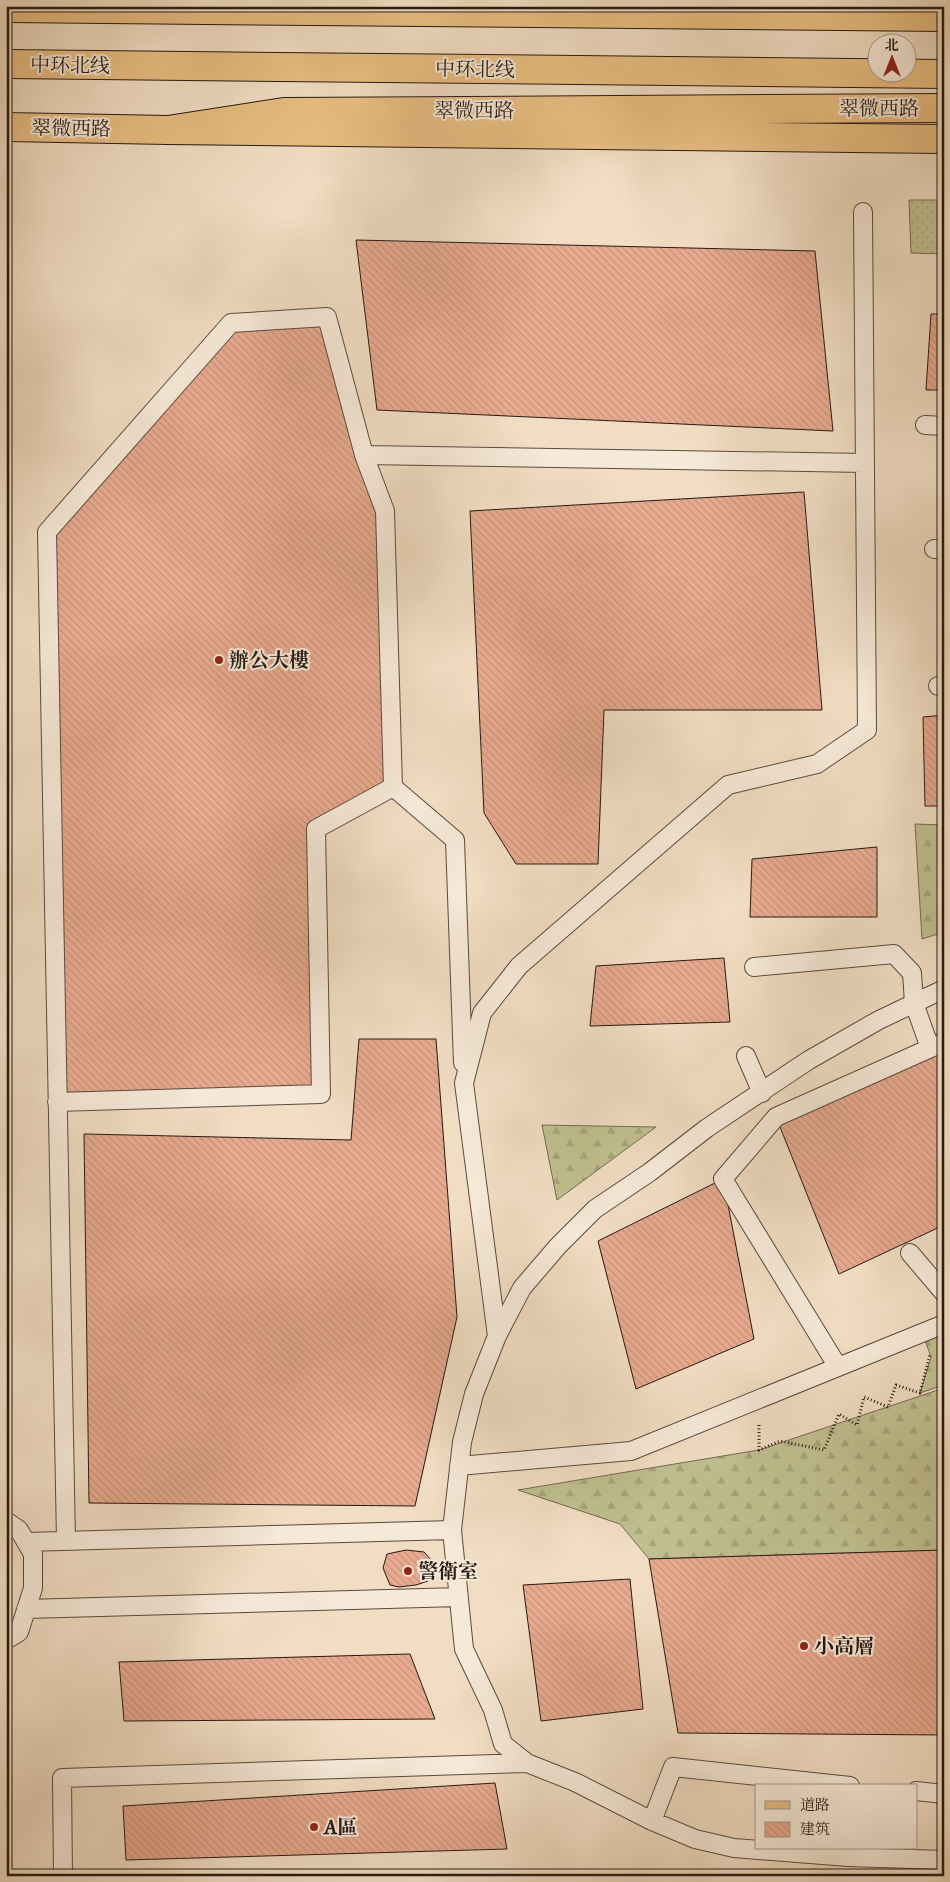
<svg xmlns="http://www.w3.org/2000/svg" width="950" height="1882" font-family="'IM FELL Great Primer','Noto Serif SC',serif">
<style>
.grass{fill:url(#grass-dots);stroke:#726c50}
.forest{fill:url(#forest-firs);stroke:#726c50}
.building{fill:url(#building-back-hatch);stroke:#251a12}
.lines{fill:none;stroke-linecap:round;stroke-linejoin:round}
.service-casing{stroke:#584b3e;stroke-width:20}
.primary-casing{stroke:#251a12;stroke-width:30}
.trunk-casing{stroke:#251a12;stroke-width:30}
.path{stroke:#251a12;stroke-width:3;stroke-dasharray:1 2.5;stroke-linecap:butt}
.service{stroke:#f6e9d8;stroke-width:18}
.primary{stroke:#e8be82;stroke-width:28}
.trunk{stroke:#e8be82;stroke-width:28}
.poi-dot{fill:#8f2418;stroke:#f6e9d8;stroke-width:2}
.labels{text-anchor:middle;stroke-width:4;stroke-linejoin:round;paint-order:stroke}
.street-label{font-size:20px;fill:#251a12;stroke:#f6e9d8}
.poi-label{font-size:20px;font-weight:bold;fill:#251a12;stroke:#f6e9d8;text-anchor:start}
</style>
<defs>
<pattern id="grass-dots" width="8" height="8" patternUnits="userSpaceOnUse" patternTransform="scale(1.25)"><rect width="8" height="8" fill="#c0bf8f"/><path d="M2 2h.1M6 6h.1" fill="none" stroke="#a5a47a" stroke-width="1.8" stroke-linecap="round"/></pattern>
<pattern id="forest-firs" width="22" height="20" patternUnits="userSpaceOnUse" patternTransform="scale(1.25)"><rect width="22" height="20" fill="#c0bf8f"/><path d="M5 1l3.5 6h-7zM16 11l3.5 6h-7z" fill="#a5a47a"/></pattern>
<pattern id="building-back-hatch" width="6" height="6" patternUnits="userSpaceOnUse" patternTransform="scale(1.25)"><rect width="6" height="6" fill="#e8aa90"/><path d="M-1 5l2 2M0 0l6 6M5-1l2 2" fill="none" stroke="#c7927b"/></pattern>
</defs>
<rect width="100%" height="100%" fill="#f1ddc3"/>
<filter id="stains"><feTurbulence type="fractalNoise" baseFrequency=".004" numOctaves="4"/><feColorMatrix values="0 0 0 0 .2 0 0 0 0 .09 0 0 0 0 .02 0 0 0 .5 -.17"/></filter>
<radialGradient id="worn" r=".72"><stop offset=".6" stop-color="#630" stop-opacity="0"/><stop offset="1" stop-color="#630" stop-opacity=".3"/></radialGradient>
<path class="grass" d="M909,200H944V254L911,253Z"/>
<path class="forest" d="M915,824L944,825V932L922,939Z
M542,1125L656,1127L557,1200Z
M944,1323V1385L920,1393L931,1357L922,1332Z
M944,1388V1550L649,1559L620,1524L518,1490L759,1450Z"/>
<path class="building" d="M356,240L815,251L833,431L377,410Z
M931,314H944V390H926Z
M327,317L385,511L393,787L316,829L321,1094L57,1102L47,532L231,323Z
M941,449H944V521H940Z
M804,492L822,710H604L598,864H516L484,813L470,511Z
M944,715V806H925L923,717Z
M877,847V917H750L752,859Z
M724,958L730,1022L590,1026L596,966Z
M359,1039H436L457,1317L415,1506L89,1503L84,1134L351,1140Z
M944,1042V1225L839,1274L776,1117Z
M723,1179L754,1339L636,1389L598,1241Z
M406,1550L424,1552L434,1563L432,1573L428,1581L416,1585L399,1587L390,1585L383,1568L387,1554Z
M944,1550V1735L678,1733L649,1559Z
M630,1579L643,1709L541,1721L523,1585Z
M410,1654L435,1719L124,1721L119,1662Z
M495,1783L507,1849L126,1860L123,1806Z"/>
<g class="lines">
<defs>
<path id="service" d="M925,425L944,426
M364,455L865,463
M934,549H944
M938,686H944
M393,787L455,840L463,1063
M754,967L894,954L912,973L914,1003L930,1048
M746,1056L762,1093
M57,1102L321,1094L316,829L393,787L385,511L364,455L327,317L231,323L47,532L66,1541
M910,1253L944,1293
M497,1336L464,1083L482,1013L519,966L728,785L817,764L867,730L863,212
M838,1367L723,1179L776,1117L944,1042
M459,1466L631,1451L944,1324
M6,1521L19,1530L33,1554V1588L19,1632L6,1640
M452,1530L464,1649L493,1710L503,1744L527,1763L575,1782L652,1821L695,1839L734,1848L848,1857L944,1860
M26,1542L452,1530L462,1442L474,1394L497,1336L522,1288L558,1246L595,1209L650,1172L707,1128L809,1060L879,1020L944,989
M26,1609L459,1597
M916,1791L944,1794
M652,1821L673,1767L850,1786
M63,1876L62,1778L527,1763"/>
<path id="primary" d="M6,127L168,130L284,112L944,108"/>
<path id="trunk" d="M6,8L944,17
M6,64L944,74
M168,130L944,139"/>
</defs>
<use href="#service" class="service-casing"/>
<use href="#primary" class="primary-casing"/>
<use href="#trunk" class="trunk-casing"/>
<path class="path" d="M759,1425V1450L780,1441L824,1450L839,1414L857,1425L864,1397L888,1407L896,1385L920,1393L930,1354"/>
<use href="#service" class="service"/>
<use href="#primary" class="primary"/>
<use href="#trunk" class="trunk"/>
</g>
<g class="poi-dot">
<circle cx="219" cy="660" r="5"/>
<circle cx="408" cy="1571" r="5"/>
<circle cx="804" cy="1646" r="5"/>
<circle cx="314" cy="1827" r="5"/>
</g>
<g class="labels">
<g class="street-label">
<text transform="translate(70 65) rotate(1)" y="7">中环北线</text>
<text transform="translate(475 69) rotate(1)" y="7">中环北线</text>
<text x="879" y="115">翠微西路</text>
<text x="474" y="117">翠微西路</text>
<text transform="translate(71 128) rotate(1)" y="7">翠微西路</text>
</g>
<g class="poi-label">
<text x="229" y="667">辦公大樓</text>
<text x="418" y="1578">警衛室</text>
<text x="814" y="1653">小高層</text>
<text x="324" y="1834">A區</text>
</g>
</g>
<rect width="950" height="1882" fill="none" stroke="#f1ddc3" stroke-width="25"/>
<rect x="8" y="8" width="935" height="1867" fill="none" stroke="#251a12" stroke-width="2.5"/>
<rect x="12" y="12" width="925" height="1857" fill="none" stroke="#251a12"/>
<rect x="755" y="1784" width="162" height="65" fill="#f6e9d8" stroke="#a29689"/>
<rect x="765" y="1801" width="25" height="8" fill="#e8be82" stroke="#a29689"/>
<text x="800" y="1810" font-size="15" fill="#251a12">道路</text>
<rect x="765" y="1822" width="25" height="15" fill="url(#building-back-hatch)" stroke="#a29689"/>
<text x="800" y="1834" font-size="15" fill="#251a12">建筑</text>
<g transform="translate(892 58)"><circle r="24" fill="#f6e9d8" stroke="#a29689"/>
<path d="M0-4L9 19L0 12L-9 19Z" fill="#8f2418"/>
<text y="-8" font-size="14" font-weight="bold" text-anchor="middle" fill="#251a12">北</text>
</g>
<rect width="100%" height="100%" filter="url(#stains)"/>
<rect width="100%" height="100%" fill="url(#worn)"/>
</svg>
